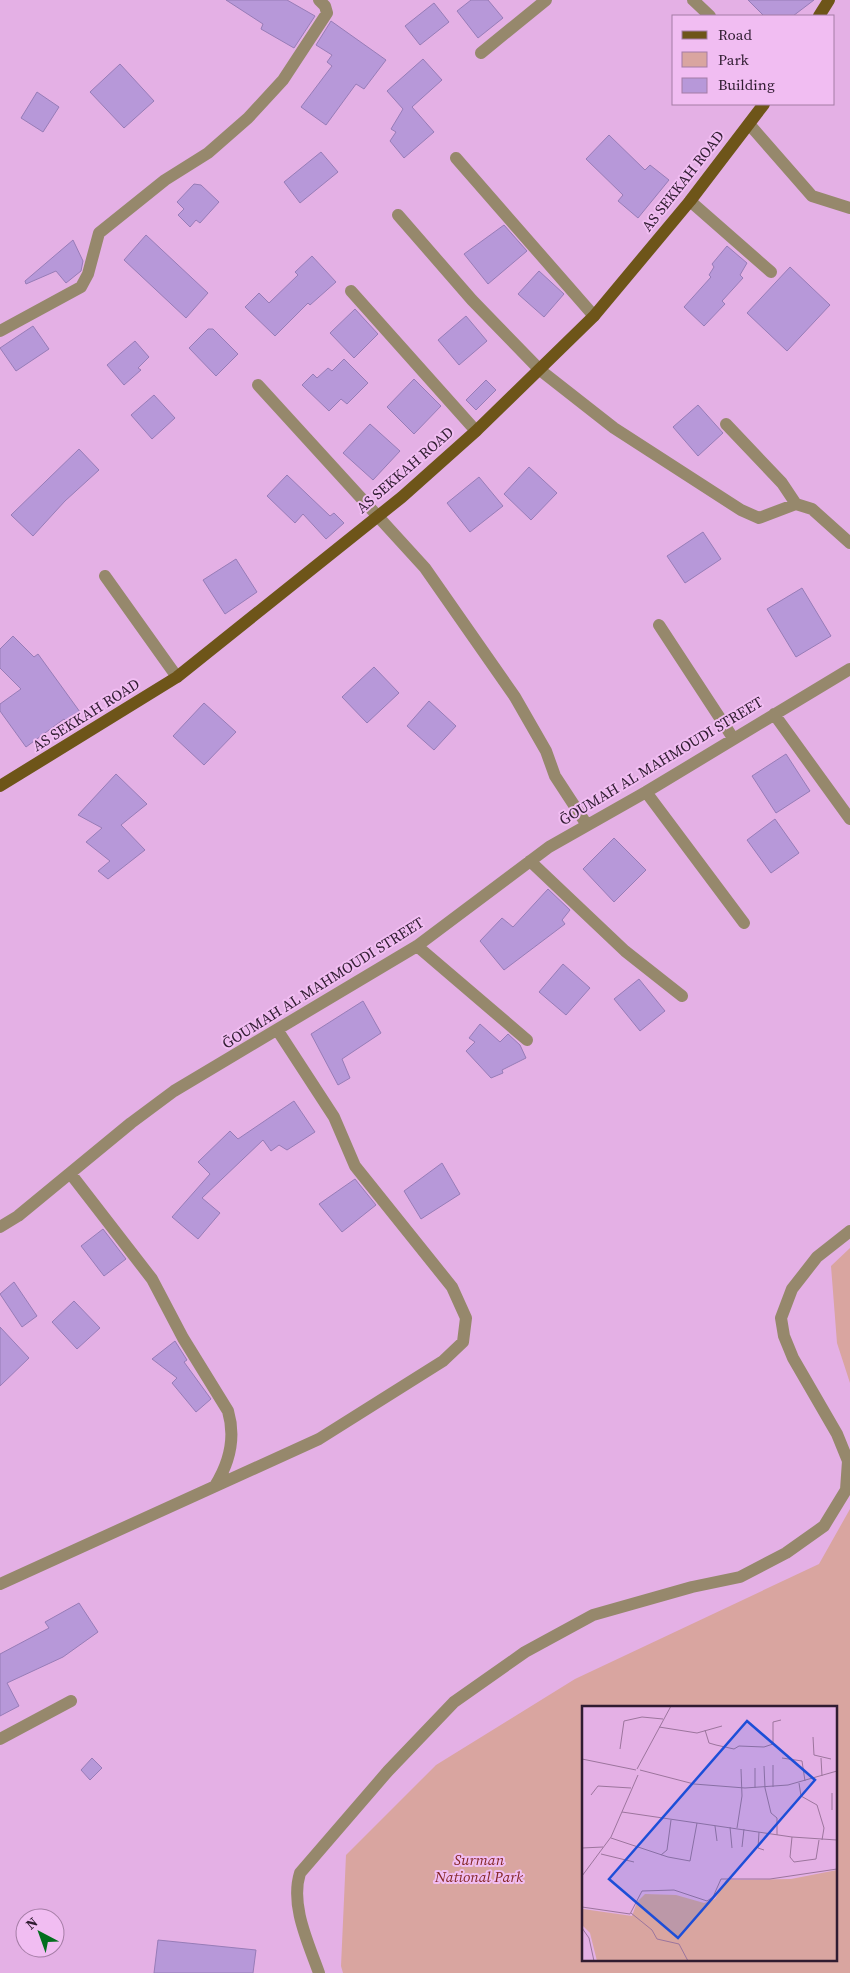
<svg xmlns="http://www.w3.org/2000/svg" width="850" height="1973" font-family="'Source Serif 4',serif">
<style>
.green{fill:#d9a5a0;fill-rule:evenodd}
.building{fill:#b798d9;stroke:#977cb7}
.lines{fill:none;stroke-linecap:round;stroke-linejoin:round}
.minor{stroke:#96886c;stroke-width:12}
.primary{stroke:#6e5519;stroke-width:12}
.labels{text-anchor:middle;stroke-width:4;stroke-linejoin:round;paint-order:stroke}
.street-label{font-size:15px;fill:#301c31;stroke:#f1bdf2}
.park-label{font-size:15px;font-style:italic;fill:#842725;stroke:#f1bdf2}
.inset-road{fill:none;stroke:#9c759d;stroke-width:1}
.view{fill:#1d4ed8;fill-opacity:0.15;stroke:#1d4ed8;stroke-width:2.5}
.inset-edge{fill:none;stroke:#301c31;stroke-width:2.5}
</style>
<rect width="100%" height="100%" fill="#e4b0e5"/>
<path class="green" d="M850,1248V1383L837,1343L831,1266Z
M850,1509V1973H343L341,1966L346,1855L436,1765L575,1679L819,1564ZM584,1707H836V1959H584Z"/>
<path class="building" d="M226,0H287L315,16L294,48L261,29L263,24Z
M471,0H488L503,18L478,38L457,11Z
M748,0H814L793,16H764Z
M434,3L449,22L420,45L405,26Z
M331,21L386,60L364,89L356,84L326,125L301,107L332,66L327,62L332,55L316,45Z
M423,59L442,80L412,107L434,132L404,158L390,141L396,132L391,129L403,109L387,91Z
M120,64L154,101L124,128L90,92Z
M37,92L59,107L43,132L21,118Z
M609,135L645,170L650,165L669,180L638,218L618,201L623,195L586,159Z
M321,152L338,172L300,203L284,182Z
M194,184L201,185L219,202L200,223L196,220L190,227L178,215L184,209L177,202Z
M504,225L527,251L488,284L464,254Z
M146,235L208,293L186,318L124,260Z
M73,240L83,261L81,271L66,283L56,271L26,284L25,281Z
M727,246L747,263L740,275L743,278L722,301L725,304L704,326L684,307L711,277L709,275L714,267L712,264Z
M312,256L336,282L310,305L308,303L275,336L245,307L259,293L269,303L298,275L295,272Z
M790,267L830,305L787,351L747,313Z
M539,271L564,294L544,317L518,294Z
M355,309L378,334L354,358L330,333Z
M466,316L487,341L459,365L438,340Z
M33,326L49,349L16,371L0,348Z
M208,329H213L238,354L216,376L189,348Z
M135,341L149,357L138,368L141,370L124,385L107,365Z
M344,359L368,383L347,404L341,399L329,411L302,385L313,374L317,378L328,368L332,371Z
M414,379L441,406L414,434L387,407Z
M486,380L496,390L476,410L466,400Z
M154,395L175,418L152,439L131,415Z
M698,405L723,433L698,456L673,427Z
M370,424L400,451L373,480L343,453Z
M79,449L99,470L65,501L33,536L11,515Z
M529,467L557,493L531,520L504,494Z
M287,475L330,516L334,513L344,523L326,539L303,514L295,523L267,496Z
M479,477L503,506L470,532L447,503Z
M703,532L721,559L685,583L667,556Z
M236,559L257,592L225,614L203,580Z
M802,588L831,636L796,657L767,609Z
M13,636L34,657L38,654L80,712L67,722L64,719L26,747L0,711V704L21,689L0,668V649Z
M374,667L399,693L367,723L342,697Z
M429,701L456,726L434,750L407,726Z
M204,703L236,732L204,765L173,736Z
M786,754L810,791L776,813L752,776Z
M116,774L147,804L121,825L145,850L108,879L98,871L110,861L86,842L102,828L78,815Z
M775,819L799,853L771,873L747,840Z
M614,838L646,870L614,902L583,869Z
M548,889L570,910L562,920L565,924L504,970L480,941L502,918L513,927Z
M563,964L590,988L566,1015L539,992Z
M639,979L665,1011L640,1031L614,999Z
M363,1001L381,1033L342,1059L350,1078L338,1085L311,1034Z
M480,1024L500,1042L508,1034L520,1045L526,1058L502,1070L503,1073L491,1078L466,1051L475,1042L469,1038Z
M294,1101L315,1132L287,1150L279,1145L271,1151L263,1140L202,1198L220,1213L198,1239L172,1217L210,1174L198,1162L230,1131L238,1139Z
M442,1163L460,1194L421,1219L404,1191Z
M355,1179L376,1205L342,1232L319,1204Z
M103,1229L126,1259L104,1276L81,1246Z
M14,1282L37,1316L22,1327L0,1294Z
M74,1301L100,1328L77,1349L52,1322Z
M0,1327L29,1358L0,1386Z
M175,1341L187,1360L184,1362L211,1399L196,1412L172,1383L177,1378L152,1359Z
M79,1603L98,1632L63,1657L7,1683L19,1706L0,1716V1654L49,1628L45,1622Z
M92,1758L102,1768L90,1780L81,1770Z
M158,1940L256,1950L253,1973H154Z"/>
<g class="lines">
<path class="minor" d="M693,0L710,16
M481,53L546,0
M749,124L812,196L850,208
M456,158L594,316
M690,201L771,272
M398,215L472,300L540,370L614,428L741,510L759,518L796,504L812,509L850,543
M351,291L476,431
M0,331L81,287L88,274L99,233L165,180L208,153L248,118L283,80L327,13L325,6L319,0
M258,385L425,568L515,697L546,751L555,776L587,825
M726,424L782,483L796,504
M105,576L177,677
M659,625L733,738
M774,714L850,819
M646,792L744,923
M530,861L625,951L682,996
M417,946L527,1040
M70,1173L152,1279L183,1338L228,1411C236,1438 230,1462 215,1486
M0,1227L18,1216L131,1123L174,1091L417,946L549,847L646,792L850,669
M0,1584L319,1439L443,1361L463,1342L466,1318L452,1287L355,1166L334,1117L278,1031
M0,1739L71,1701
M319,1973C308,1942 290,1905 300,1873L388,1771L454,1702L525,1652L593,1615L692,1587L740,1577L786,1553L824,1526L846,1490L848,1461L837,1434L793,1358L784,1336L781,1318L792,1289L817,1257L850,1231"/>
<path class="primary" d="M819,16L829,0
M0,786L177,677L402,497L476,431L594,316L690,201L764,104"/>
</g>
<g class="labels">
<g class="street-label">
<text transform="translate(683 181) rotate(-52)" y="5">AS SEKKAH ROAD</text>
<text transform="translate(405 470) rotate(-41)" y="5">AS SEKKAH ROAD</text>
<text transform="translate(86 715) rotate(-32)" y="5">AS SEKKAH ROAD</text>
<text transform="translate(661 761) rotate(-31)" y="5">ḠOUMAH AL MAHMOUDI STREET</text>
<text transform="translate(323 983) rotate(-32)" y="5">ḠOUMAH AL MAHMOUDI STREET</text>
</g>
<g class="park-label">
<text x="479" y="1865">Surman<tspan x="479" dy="17">National Park</tspan></text>
</g>
</g>
<g transform="translate(582 1706)">
<rect width="255" height="255" fill="#e4b0e5"/>
<path d="M255,164V255H15L8,227L0,219L1,203L50,210L55,196L63,188L94,189L122,197L133,193L144,174L209,173Z" fill="#d9a5a0"/>
<path class="inset-road" d="M77,21L115,27L140,20M123,24L127,37L134,39L152,43L157,40L182,41L191,38V16L199,14M231,31L232,49L249,53M38,43L42,15L60,11L81,13M200,52L220,55L223,75M239,52L240,70M0,53L54,64M191,59V81M182,60L183,82L189,107L195,112V129M173,62V82M55,63L89,0M58,64L112,78L163,82L206,79L255,65M217,77L219,90L235,99L242,122L240,134M250,87V104M9,89L16,80L49,82M40,106L210,131L255,134M133,120L135,135M148,121L150,142M155,122L160,90L159,63M177,126L176,142L182,144M210,131L208,151L212,156L234,153L237,134M29,132L86,151L108,155L115,117M160,141L162,123M0,142L21,141M19,148L52,156M79,149L85,144L89,114M0,170L29,131L56,69M0,201L48,208L60,185L92,184L125,195L131,191L139,173H188L255,163M49,207L70,224L75,233L97,238L106,255M0,222L7,232L12,255"/>
<path class="view" d="M165,15L233,74L96,232L27,173Z"/>
<rect width="255" height="255" class="inset-edge"/>
</g>
<rect x="672" y="15" width="162" height="90" fill="#f1bdf2" stroke="#a47da5"/>
<rect x="682" y="31" width="25" height="8" fill="#6e5519" stroke="#a47da5"/>
<text x="718" y="40" font-size="15" fill="#301c31">Road</text>
<rect x="682" y="52" width="25" height="15" fill="#d9a5a0" stroke="#a47da5"/>
<text x="718" y="65" font-size="15" fill="#301c31">Park</text>
<rect x="682" y="78" width="25" height="15" fill="#b798d9" stroke="#a47da5"/>
<text x="718" y="90" font-size="15" fill="#301c31">Building</text>
<g transform="translate(40 1933) rotate(319)"><circle r="24" fill="#f1bdf2" stroke="#a47da5"/>
<path d="M0-4L9 19L0 12L-9 19Z" fill="#036e1e"/>
<text y="-8" font-size="14" font-weight="bold" text-anchor="middle" fill="#301c31">N</text>
</g>
</svg>
